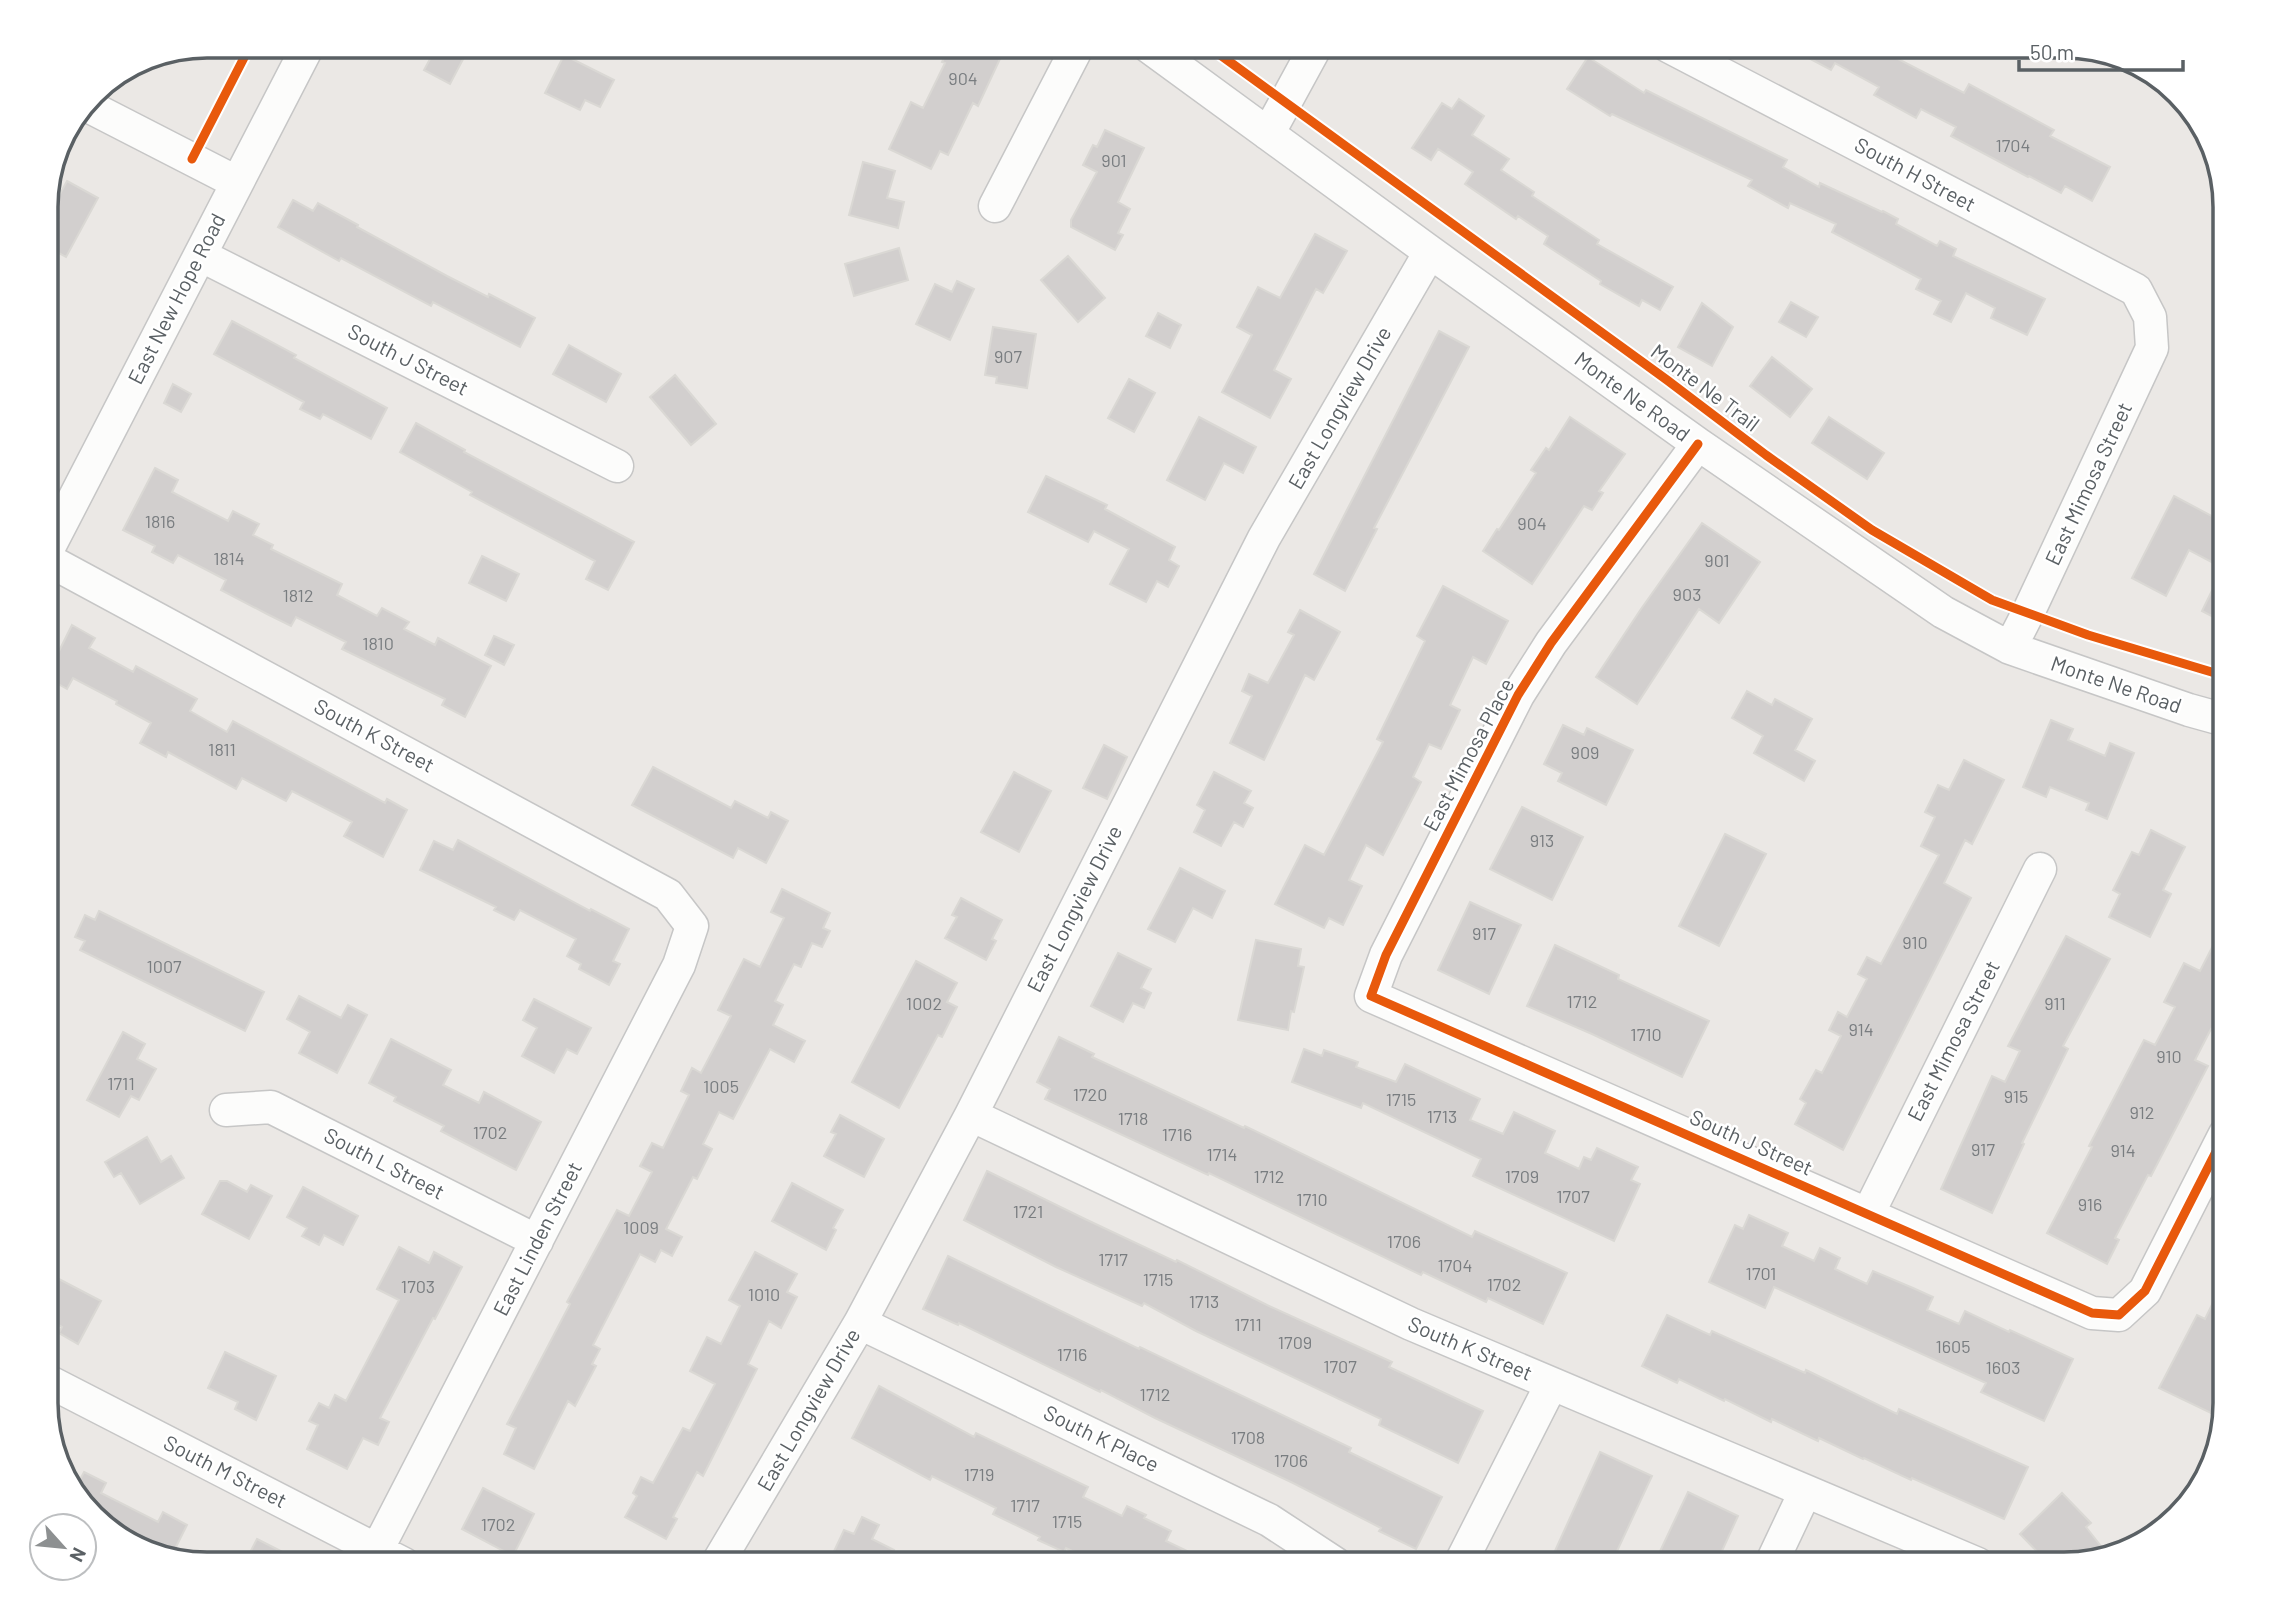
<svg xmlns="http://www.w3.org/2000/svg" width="2271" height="1610" font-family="Barlow,sans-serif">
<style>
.building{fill:#d2cfce;stroke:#dad8d4;stroke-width:2}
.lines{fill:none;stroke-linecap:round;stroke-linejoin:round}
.minor-casing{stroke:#c6c6c6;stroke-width:35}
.minor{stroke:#fcfcfb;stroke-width:32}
.cycleway-casing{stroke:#fff;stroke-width:13}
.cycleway{stroke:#e8590c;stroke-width:9}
.labels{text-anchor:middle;stroke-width:5;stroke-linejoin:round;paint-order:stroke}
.number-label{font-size:18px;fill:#797d80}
.street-label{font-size:21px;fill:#5a6064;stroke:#fff}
.rim{fill:none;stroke:#5a6064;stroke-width:3.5}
</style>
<rect width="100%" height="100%" fill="#ebe8e5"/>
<path class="building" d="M437,46H470L450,84L424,70Z
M950,46H1006L978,106L973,103L948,155L940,151L931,169L889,149L911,102L923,108L945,63L942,62Z
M1786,46H1873L1964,93L1969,84L2054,130L2050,136L2110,167L2092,201L2065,186L2061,193L2029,176L2028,177L1951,136L1956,127L1921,109L1916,118L1874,95L1879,87L1835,63L1831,70Z
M564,55L614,80L600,107L585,100L580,110L545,93Z
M1588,57L1644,93L1646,90L1787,160L1783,167L1819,187L1820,183L1882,212L1883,211L1898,219L1896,224L1937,246L1940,241L1956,249L1953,256L2045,299L2027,335L1991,318L1995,308L1966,293L1951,322L1934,314L1941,301L1916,289L1921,279L1832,232L1836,224L1790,203L1788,208L1748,186L1752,180L1612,114L1610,116L1567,89Z
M1459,99L1484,116L1472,135L1509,159L1501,170L1534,192L1532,196L1599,240L1597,244L1673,287L1660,310L1642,300L1639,306L1600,284L1601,281L1544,244L1548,236L1518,216L1516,219L1465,184L1473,172L1438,149L1431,160L1412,148L1442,103L1452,109Z
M1105,130L1144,148L1118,202L1130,209L1118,233L1123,235L1115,250L1071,227V220L1097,172L1083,165L1093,145L1097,147Z
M863,162L895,171L887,198L904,202L898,228L849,215Z
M67,181L98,198L66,257L46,246V243L59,220L49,214Z
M293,200L313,211L318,203L358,225L357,227L447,276L488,297L489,294L535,318L520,347L433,302L431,306L341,258L339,261L278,227Z
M1315,234L1347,251L1323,293L1316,289L1274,370L1291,379L1270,418L1222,392L1252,335L1237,327L1258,287L1280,298Z
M899,248L908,280L854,296L845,264Z
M1068,256L1105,298L1078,322L1041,280Z
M957,281L974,289L950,340L916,324L935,284L952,292Z
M1791,302L1818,317L1806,337L1779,322Z
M1702,303L1733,327L1712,366L1678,347Z
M1158,313L1181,325L1170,348L1146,336Z
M232,321L296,355L294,358L387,408L371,439L323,414L320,419L300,409L304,402L214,354Z
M993,327L1036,334L1027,388L996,383L997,377L985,375Z
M1439,331L1469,347L1374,528L1377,529L1345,591L1314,574Z
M569,345L621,374L606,402L553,374Z
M1772,357L1812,389L1790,417L1750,386Z
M675,375L716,424L691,445L650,397Z
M1129,379L1155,393L1134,432L1108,418Z
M173,384L191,394L181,412L164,403Z
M1199,417L1256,447L1243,473L1224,463L1205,500L1167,480Z
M1570,417L1625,454L1599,491L1603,493L1592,510L1584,506L1532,584L1483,551L1497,529L1499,530L1536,473L1531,470L1546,448L1549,450Z
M1829,417L1884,453L1867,479L1812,443Z
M416,423L465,450L464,452L634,542L608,590L586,579L595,561L470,495L472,492L400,452Z
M155,468L178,480L172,492L228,521L233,511L259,524L253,535L273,545L271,549L342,584L337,595L377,616L382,608L409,622L404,629L435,645L438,638L491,666L465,717L442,705L445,699L342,649L346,642L296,617L291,626L267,614L221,590L226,580L178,555L173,563L152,552L155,546L123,530Z
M1046,476L1107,505L1105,509L1175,547L1169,560L1179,566L1168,587L1157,581L1146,602L1110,584L1129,549L1094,531L1088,542L1028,512Z
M2174,496L2225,523V623L2202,611L2223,568L2189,550L2166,596L2132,578Z
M1702,523L1760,562L1719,623L1699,609L1637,704L1596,677L1641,609Z
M482,556L519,574L506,601L469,583Z
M1443,586L1508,621L1486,664L1473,657L1450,705L1460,710L1441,749L1429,744L1413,777L1421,782L1383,855L1366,845L1349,880L1362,886L1343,925L1329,918L1324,928L1275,904L1305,845L1324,855L1383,742L1377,739L1425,641L1417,636Z
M1300,610L1340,632L1314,680L1305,675L1264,760L1230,743L1252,696L1242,691L1249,674L1268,683L1294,635L1288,632Z
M72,625L95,638L89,648L133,672L136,666L197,699L190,711L227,732L233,721L385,803L387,799L407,810L383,857L344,836L352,822L292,791L286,801L242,778L236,789L168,752L166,757L140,743L151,723L116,704L117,701L73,678L67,689L46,677Z
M494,636L514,645L504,665L485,655Z
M1747,691L1772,705L1775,699L1812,719L1795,750L1815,761L1804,781L1754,753L1763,736L1732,718Z
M2051,720L2073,729L2068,740L2105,756L2110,743L2134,753L2107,819L2086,810L2089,803L2050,787L2046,797L2023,787Z
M1563,725L1584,735L1587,728L1633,750L1606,805L1558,781L1562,773L1544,764Z
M1104,745L1127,757L1107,799L1083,788Z
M1964,760L2004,780L1972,844L1965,840L1944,883L1971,898L1843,1150L1795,1124L1806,1103L1800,1099L1816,1070L1822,1073L1841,1036L1829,1030L1838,1012L1847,1017L1867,979L1858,974L1867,957L1881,964L1939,855L1921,846L1935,817L1925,812L1938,785L1949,790Z
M653,767L731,808L735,801L768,818L771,812L788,821L766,863L738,848L733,858L632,805Z
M1014,772L1051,791L1019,852L981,832Z
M1214,772L1251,791L1244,803L1253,808L1243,827L1234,822L1221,846L1194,832L1205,810L1197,805Z
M1522,807L1583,837L1552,900L1490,869Z
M2151,830L2185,847L2163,890L2171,894L2150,937L2109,917L2120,894L2113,890L2132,852L2139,855Z
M1725,834L1766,854L1719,946L1679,926Z
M458,840L590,911L591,909L629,929L613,961L620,964L609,985L579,969L581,964L567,956L576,939L520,910L514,920L494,910L496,907L420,870L434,841L453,850Z
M1180,868L1225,891L1212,918L1193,908L1175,942L1148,929Z
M782,889L830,913L823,928L830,931L822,947L812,943L801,967L794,964L775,1001L783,1005L773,1025L805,1041L794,1062L770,1049L733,1119L719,1112L703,1144L712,1149L697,1179L693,1177L666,1229L682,1237L672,1256L661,1250L655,1262L640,1254L593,1345L600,1349L592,1364L596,1366L575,1406L568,1401L534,1469L504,1454L516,1428L507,1424L570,1304L567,1302L617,1210L629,1216L652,1172L640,1166L652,1143L663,1148L689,1095L681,1091L692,1068L701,1073L731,1016L718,1010L744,959L760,967L784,918L771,912Z
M961,898L1002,920L992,939L996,941L986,960L945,938L957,917L952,915Z
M1470,902L1521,925L1489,994L1438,970Z
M99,911L264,992L245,1031L80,950L85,941L75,937L85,915L95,920Z
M2225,922V1037L2211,1029L2195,1060L2208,1066L2151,1176L2148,1175L2115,1238L2119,1240L2107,1264L2047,1233L2092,1147L2089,1146L2144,1040L2155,1045L2175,1007L2164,1002L2184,963L2200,971Z
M2066,936L2110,959L2063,1046L2068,1049L2022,1143L2024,1144L1992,1213L1941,1189L1992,1076L2005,1082L2020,1051L2008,1046Z
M1256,940L1301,949L1298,966L1304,967L1294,1012L1291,1011L1288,1030L1238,1020Z
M1555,945L1619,975L1618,979L1709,1021L1682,1077L1592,1034L1527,1006Z
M1118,953L1151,969L1141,988L1151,993L1144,1008L1133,1003L1123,1022L1091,1006Z
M916,961L957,983L947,1002L957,1007L942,1037L938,1035L899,1108L852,1082Z
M299,996L341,1018L348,1005L367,1015L337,1073L299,1053L310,1032L287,1019Z
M534,999L591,1028L577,1054L567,1049L554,1073L522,1056L537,1028L523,1020Z
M123,1032L145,1044L137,1059L156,1069L139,1100L131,1096L119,1117L87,1100Z
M1059,1037L1094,1054L1092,1057L1244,1128L1245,1126L1472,1237L1475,1231L1567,1273L1543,1324L1488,1298L1486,1302L1423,1272L1421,1275L1209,1173L1208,1175L1045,1099L1050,1089L1037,1082Z
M391,1039L451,1070L443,1085L479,1103L484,1092L541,1122L516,1170L441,1131L444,1126L394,1101L396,1097L369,1083Z
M1304,1049L1322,1056L1324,1050L1358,1062L1356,1067L1396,1082L1405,1064L1480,1099L1470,1120L1503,1134L1514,1112L1555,1131L1545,1153L1579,1169L1584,1157L1591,1160L1597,1148L1638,1167L1631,1180L1640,1184L1614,1241L1473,1176L1481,1159L1363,1103L1361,1108L1292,1082Z
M840,1115L884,1139L864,1177L824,1156L836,1134L831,1132Z
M147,1137L161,1162L171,1156L184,1178L140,1204L121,1173L114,1177L105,1162Z
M987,1171L1085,1219L1176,1262L1177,1260L1267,1305L1392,1362L1389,1367L1483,1411L1458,1463L1379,1425L1381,1419L1196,1331L1144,1303L1142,1306L1056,1267L964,1220Z
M220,1181H227L247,1192L251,1185L272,1196L249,1239L202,1214Z
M792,1183L843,1210L833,1228L836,1230L826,1250L772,1221Z
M303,1187L358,1216L343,1245L324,1235L319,1245L302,1236L307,1228L287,1217Z
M1749,1215L1788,1233L1782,1246L1814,1261L1820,1248L1840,1258L1835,1269L1867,1284L1873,1271L1913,1288L1933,1297L1927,1310L1959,1324L1965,1311L2009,1332L2010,1330L2073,1359L2044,1421L1981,1392L1986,1383L1774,1287L1765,1308L1709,1282L1735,1225L1743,1229Z
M399,1247L429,1263L434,1252L462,1267L435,1319L433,1318L380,1418L389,1422L378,1445L363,1438L347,1469L307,1449L318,1425L309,1421L319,1403L329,1408L335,1395L346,1401L399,1300L377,1289Z
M755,1252L797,1274L787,1292L797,1297L781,1328L769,1321L748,1364L757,1369L703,1476L697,1472L673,1517L677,1519L666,1539L625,1517L637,1496L633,1493L641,1477L653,1483L683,1428L690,1431L715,1384L690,1371L707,1337L721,1344L740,1306L729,1300Z
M948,1256L1139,1349L1140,1347L1351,1448L1349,1452L1442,1497L1416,1549L1379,1531L1381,1528L1293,1483L1155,1418L1101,1390L1100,1392L959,1323L958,1325L923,1309Z
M55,1277L101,1301L78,1344L59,1333L62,1327L46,1318V1294Z
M2225,1278V1393L2215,1415L2159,1388L2197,1315L2205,1319Z
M1667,1315L1710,1335L1712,1331L1805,1373L1806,1370L1897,1414L1899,1409L2028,1467L2004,1519L1912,1478L1911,1480L1864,1458L1863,1459L1819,1438L1818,1441L1772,1419L1771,1422L1725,1399L1724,1401L1679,1379L1677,1383L1642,1366Z
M225,1352L276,1376L256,1420L235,1409L238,1402L208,1388Z
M879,1386L974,1437L976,1433L1088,1487L1083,1497L1122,1516L1127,1506L1146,1515L1144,1518L1171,1531L1166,1541L1214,1564H1100L1066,1548L1064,1552L1038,1540L1040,1537L993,1514L996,1508L932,1476L930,1480L852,1438Z
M1600,1452L1652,1476L1611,1564H1549Z
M84,1472L106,1483L101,1493L158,1522L163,1512L187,1525L173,1553L109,1531L74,1491Z
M483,1488L534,1514L513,1556L462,1529Z
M1688,1492L1738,1516L1716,1564H1654Z
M2062,1493L2091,1523L2086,1527L2107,1554L2064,1564H2049L2020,1534Z
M862,1517L879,1525L872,1539L894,1550L887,1564H828L844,1530L854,1534Z
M257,1539L306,1564H244Z"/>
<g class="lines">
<defs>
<path id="minor" d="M1148,46L1430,252L1698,444L1943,612L2010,648L2189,710L2225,720
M1668,46L2136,290L2150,317L2152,348L2028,613L2010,648
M86,105L236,182
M1268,134L1316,46
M995,206L1078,46
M200,255L617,466
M1698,444L1551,643L1518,695L1386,955L1371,996L2092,1313L2119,1315L2145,1291L2225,1134
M46,553L308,46
M46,559L668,895L692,926L679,965L377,1550
M226,1110L271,1107L537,1241
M971,1115L1411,1324L1978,1564
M1868,1214L2040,869
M860,1323L1269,1520L1336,1564
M46,1380L404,1564
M717,1564L860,1323L971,1115L1264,538L1430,252
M1460,1564L1551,1385
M1771,1564L1805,1492"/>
</defs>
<use href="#minor" class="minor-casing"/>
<use href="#minor" class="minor"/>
<defs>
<path id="cycleway" d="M1208,46L1667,380L1766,455L1872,530L1992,600L2088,635L2225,676
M192,159L250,46
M1698,444L1551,643L1518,695L1386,955L1371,996L2092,1313L2119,1315L2145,1291L2225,1134"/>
</defs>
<use href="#cycleway" class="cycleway-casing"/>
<use href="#cycleway" class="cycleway"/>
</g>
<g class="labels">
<g class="number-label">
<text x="963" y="85">904</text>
<text x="2013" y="152">1704</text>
<text x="1114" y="167">901</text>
<text x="1008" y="363">907</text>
<text x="160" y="528">1816</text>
<text x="1532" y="530">904</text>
<text x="229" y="565">1814</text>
<text x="1717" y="567">901</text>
<text x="1687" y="601">903</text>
<text x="298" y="602">1812</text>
<text x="378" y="650">1810</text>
<text x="222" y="756">1811</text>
<text x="1585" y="759">909</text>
<text x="1542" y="847">913</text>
<text x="1484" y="940">917</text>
<text x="1915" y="949">910</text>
<text x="164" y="973">1007</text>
<text x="1582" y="1008">1712</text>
<text x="924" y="1010">1002</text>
<text x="2055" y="1010">911</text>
<text x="1861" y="1036">914</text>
<text x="1646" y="1041">1710</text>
<text x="2169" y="1063">910</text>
<text x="121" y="1090">1711</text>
<text x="721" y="1093">1005</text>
<text x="1090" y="1101">1720</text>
<text x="2016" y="1103">915</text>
<text x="1401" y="1106">1715</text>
<text x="2142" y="1119">912</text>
<text x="1442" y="1123">1713</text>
<text x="1133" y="1125">1718</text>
<text x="490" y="1139">1702</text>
<text x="1177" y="1141">1716</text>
<text x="1983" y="1156">917</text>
<text x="2123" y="1157">914</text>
<text x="1222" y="1161">1714</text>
<text x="1269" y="1183">1712</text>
<text x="1522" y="1183">1709</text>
<text x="1573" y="1203">1707</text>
<text x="1312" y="1206">1710</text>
<text x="2090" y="1211">916</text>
<text x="1028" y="1218">1721</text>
<text x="641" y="1234">1009</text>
<text x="1404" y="1248">1706</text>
<text x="1113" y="1266">1717</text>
<text x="1455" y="1272">1704</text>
<text x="1761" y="1280">1701</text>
<text x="1158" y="1286">1715</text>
<text x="1504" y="1291">1702</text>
<text x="418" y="1293">1703</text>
<text x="764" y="1301">1010</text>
<text x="1204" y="1308">1713</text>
<text x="1248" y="1331">1711</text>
<text x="1295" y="1349">1709</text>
<text x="1953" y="1353">1605</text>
<text x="1072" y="1361">1716</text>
<text x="1340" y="1373">1707</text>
<text x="2003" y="1374">1603</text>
<text x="1155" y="1401">1712</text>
<text x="1248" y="1444">1708</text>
<text x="1291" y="1467">1706</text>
<text x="979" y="1481">1719</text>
<text x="1025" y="1512">1717</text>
<text x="1067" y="1528">1715</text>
<text x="498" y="1531">1702</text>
</g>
<g class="street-label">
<text transform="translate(1915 175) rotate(28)" y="7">South H Street</text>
<text transform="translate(177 299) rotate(-63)" y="7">East New Hope Road</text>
<text transform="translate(408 360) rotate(27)" y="7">South J Street</text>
<text transform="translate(1705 388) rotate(37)" y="7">Monte Ne Trail</text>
<text transform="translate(1632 397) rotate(36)" y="7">Monte Ne Road</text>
<text transform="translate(1340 408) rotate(-60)" y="7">East Longview Drive</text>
<text transform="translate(2089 484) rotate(-65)" y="7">East Mimosa Street</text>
<text transform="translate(2116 685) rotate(19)" y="7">Monte Ne Road</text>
<text transform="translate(374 736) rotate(28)" y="7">South K Street</text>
<text transform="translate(1469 755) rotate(-62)" y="7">East Mimosa Place</text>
<text transform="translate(1075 909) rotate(-63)" y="7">East Longview Drive</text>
<text transform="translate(1954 1041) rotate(-63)" y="7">East Mimosa Street</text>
<text transform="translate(1751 1143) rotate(24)" y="7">South J Street</text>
<text transform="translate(384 1164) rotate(27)" y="7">South L Street</text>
<text transform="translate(538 1239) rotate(-63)" y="7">East Linden Street</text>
<text transform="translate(1470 1349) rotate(23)" y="7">South K Street</text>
<text transform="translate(809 1410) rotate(-60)" y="7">East Longview Drive</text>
<text transform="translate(1101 1439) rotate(26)" y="7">South K Place</text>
<text transform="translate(225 1472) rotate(27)" y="7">South M Street</text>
</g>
</g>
<path d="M0 0H2271V1610H0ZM207 58H2064A149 149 0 0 1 2213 207V1403A149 149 0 0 1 2064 1552H207A149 149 0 0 1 58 1403V207A149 149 0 0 1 207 58Z" fill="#fff" fill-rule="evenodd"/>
<path class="rim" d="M207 58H2064A149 149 0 0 1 2213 207V1403A149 149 0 0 1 2064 1552H207A149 149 0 0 1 58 1403V207A149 149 0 0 1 207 58Z"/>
<g transform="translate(63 1547) rotate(117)"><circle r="33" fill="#ffffff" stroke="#bdbfc1" stroke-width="2"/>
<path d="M0-5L12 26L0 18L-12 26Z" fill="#8d9091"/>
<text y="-10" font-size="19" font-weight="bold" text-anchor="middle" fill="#5a6064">N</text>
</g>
<path d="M2019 60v10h164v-10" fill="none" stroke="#5a6064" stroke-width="3.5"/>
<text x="2030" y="60" font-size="21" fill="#5a6064" stroke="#ffffff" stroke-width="5" paint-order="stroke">50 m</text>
</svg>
